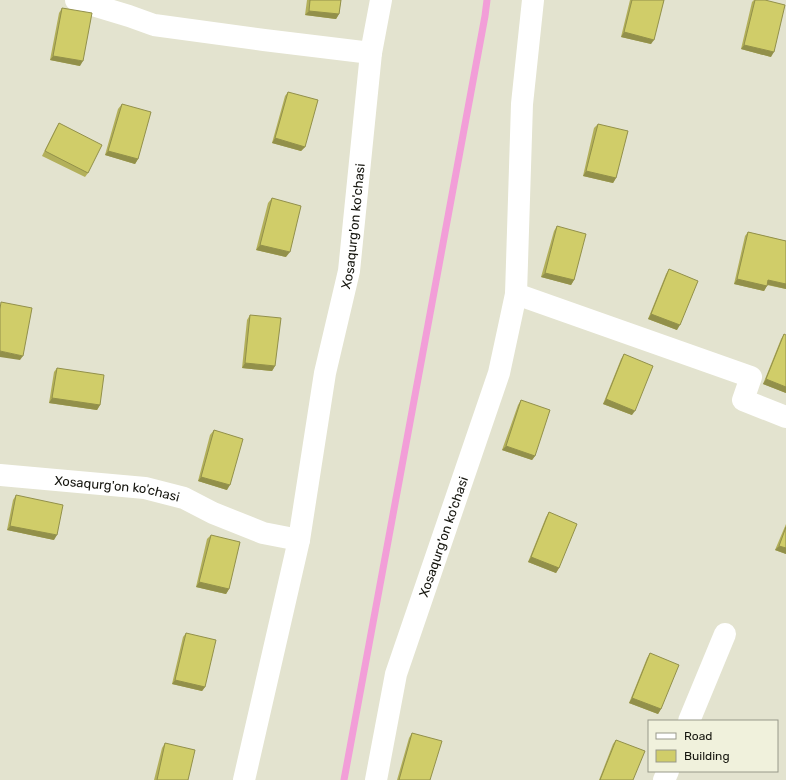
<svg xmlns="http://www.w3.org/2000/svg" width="786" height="780" font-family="Rubik,sans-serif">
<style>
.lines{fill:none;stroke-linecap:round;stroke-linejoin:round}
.stream{stroke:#f29ed8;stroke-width:7}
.minor{stroke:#fff;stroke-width:22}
.wall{fill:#b3b05a}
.shaded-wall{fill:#92904a}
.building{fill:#d0cd69;stroke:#92904a}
.labels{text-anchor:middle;stroke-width:3;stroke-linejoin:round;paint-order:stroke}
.street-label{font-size:13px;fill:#15150e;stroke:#f0f1dc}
</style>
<rect width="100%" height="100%" fill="#e3e3cf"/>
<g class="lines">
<path class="stream" d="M344,780L485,16L487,0"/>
<g class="minor">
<path d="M76,0L129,16L154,25L264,40L371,53"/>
<path d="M516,294L751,377L743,400L786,417"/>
<path id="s1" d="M0,475L145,488L184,498L213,513L263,533L299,540"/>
<path d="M689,721L725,634"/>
<path id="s2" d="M244,780L299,540L325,373L349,271L371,53L381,0"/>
<path id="s3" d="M376,780L396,674L499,373L516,294L522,104L533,0"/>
<path d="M664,780L668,771"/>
</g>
</g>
<path class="wall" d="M307,0H341L339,14L336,19L305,15Z
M630,0H664L651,44L621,37Z
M754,0H765L771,57L741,49L752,2Z
M62,8L80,66L50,60L59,13Z
M288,92L305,147L301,151L272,143L285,96Z
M122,104L138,159L135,164L105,155L118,109Z
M59,123L88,173L85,177L42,156L56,128Z
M598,124L616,178L613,183L583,176L594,128Z
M272,198L286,257L256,250L268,203Z
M557,226L574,280L571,285L541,277L554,231Z
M748,232L786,241V289L767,285L764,291L734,284L745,236Z
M669,269L677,330L648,319L666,274Z
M250,315L275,366L272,371L242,368L247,320Z
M784,334L786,393L763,384L781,339Z
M624,354L632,415L603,404L621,359Z
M57,368L100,405L97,410L49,403L54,372Z
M521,400L535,456L532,460L502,450L518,405Z
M214,430L227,490L198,481L210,435Z
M16,495L54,540L7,530L13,500Z
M549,512L559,568L556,573L528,562L546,517Z
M786,524V554L775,550Z
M211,535L229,589L226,594L196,587L207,539Z
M186,633L205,687L202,691L172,684L183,637Z
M650,653L661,709L658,714L629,703L647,658Z
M412,733L430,780H397L409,738Z
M616,740L633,780H599L613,744Z
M165,743L188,780H154L162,748Z"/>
<path class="shaded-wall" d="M309,11L339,14L336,19L305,15Z
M624,32L654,40L651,44L621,37Z
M744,45L774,52L771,57L741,49Z
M53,56L83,61L80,66L50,60Z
M275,138L305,147L301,151L272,143Z
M108,151L138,159L135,164L105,155Z
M586,171L616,178L613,183L583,176Z
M260,245L290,252L286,257L256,250Z
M545,273L574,280L571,285L541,277Z
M737,279L767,286L764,291L734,284Z
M768,280L786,284V289L765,284Z
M651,314L680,325L677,330L648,319Z
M0,351L23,356L20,360L0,357Z
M245,363L275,366L272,371L242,368Z
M766,379L786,387V393L763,384Z
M52,398L100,405L97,410L49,403Z
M606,399L635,411L632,415L603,404Z
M506,446L535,456L532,460L502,450Z
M201,477L230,485L227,490L198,481Z
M10,526L57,535L54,540L7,530Z
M779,546L786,548V554L775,550Z
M531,557L559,568L556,573L528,562Z
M199,582L229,589L226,594L196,587Z
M175,680L205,687L202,691L172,684Z
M632,698L661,709L658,714L629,703Z"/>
<path class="building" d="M310,0H341L339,14L309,11Z
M632,0H664L654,40L624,32Z
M755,0H765L785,5L774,52L744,45Z
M62,8L92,13L83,61L53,56Z
M288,92L318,100L305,147L275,138Z
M122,104L151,112L138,159L108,151Z
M59,123L102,145L88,173L45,151Z
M598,124L628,131L616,178L586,171Z
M272,198L301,206L290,252L260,245Z
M557,226L586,234L574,280L545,273Z
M748,232L786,241V284L768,280L767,286L737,279Z
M669,269L698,281L680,325L651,314Z
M1,302L32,308L23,356L0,351V309Z
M250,315L281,318L275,366L245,363Z
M784,334L786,335V387L766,379Z
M624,354L653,366L635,411L606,399Z
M57,368L104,375L100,405L52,398Z
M521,400L550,410L535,456L506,446Z
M214,430L243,439L230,485L201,477Z
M16,495L63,505L57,535L10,526Z
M549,512L577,524L559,568L531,557Z
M786,527V548L779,546Z
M211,535L240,542L229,589L199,582Z
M186,633L216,640L205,687L175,680Z
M650,653L679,665L661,709L632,698Z
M412,733L442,741L430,780H399Z
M616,740L645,751L633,780H600Z
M165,743L195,750L188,780H157Z"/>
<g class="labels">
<g class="street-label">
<text dy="5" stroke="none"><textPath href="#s2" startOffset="565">Xosaqurg'on ko'chasi</textPath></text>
<text dy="5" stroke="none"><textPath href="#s1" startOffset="118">Xosaqurg'on ko'chasi</textPath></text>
<text dy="5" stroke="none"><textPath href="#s3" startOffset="253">Xosaqurg'on ko'chasi</textPath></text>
</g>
</g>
<rect x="648" y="720" width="130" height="52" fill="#f0f1dc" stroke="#98998a"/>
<rect x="656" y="733" width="20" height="6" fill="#ffffff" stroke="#98998a"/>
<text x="684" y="740" font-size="12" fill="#15150e">Road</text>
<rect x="656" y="750" width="20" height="12" fill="#d0cd69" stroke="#98998a"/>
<text x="684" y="760" font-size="12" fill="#15150e">Building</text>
</svg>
